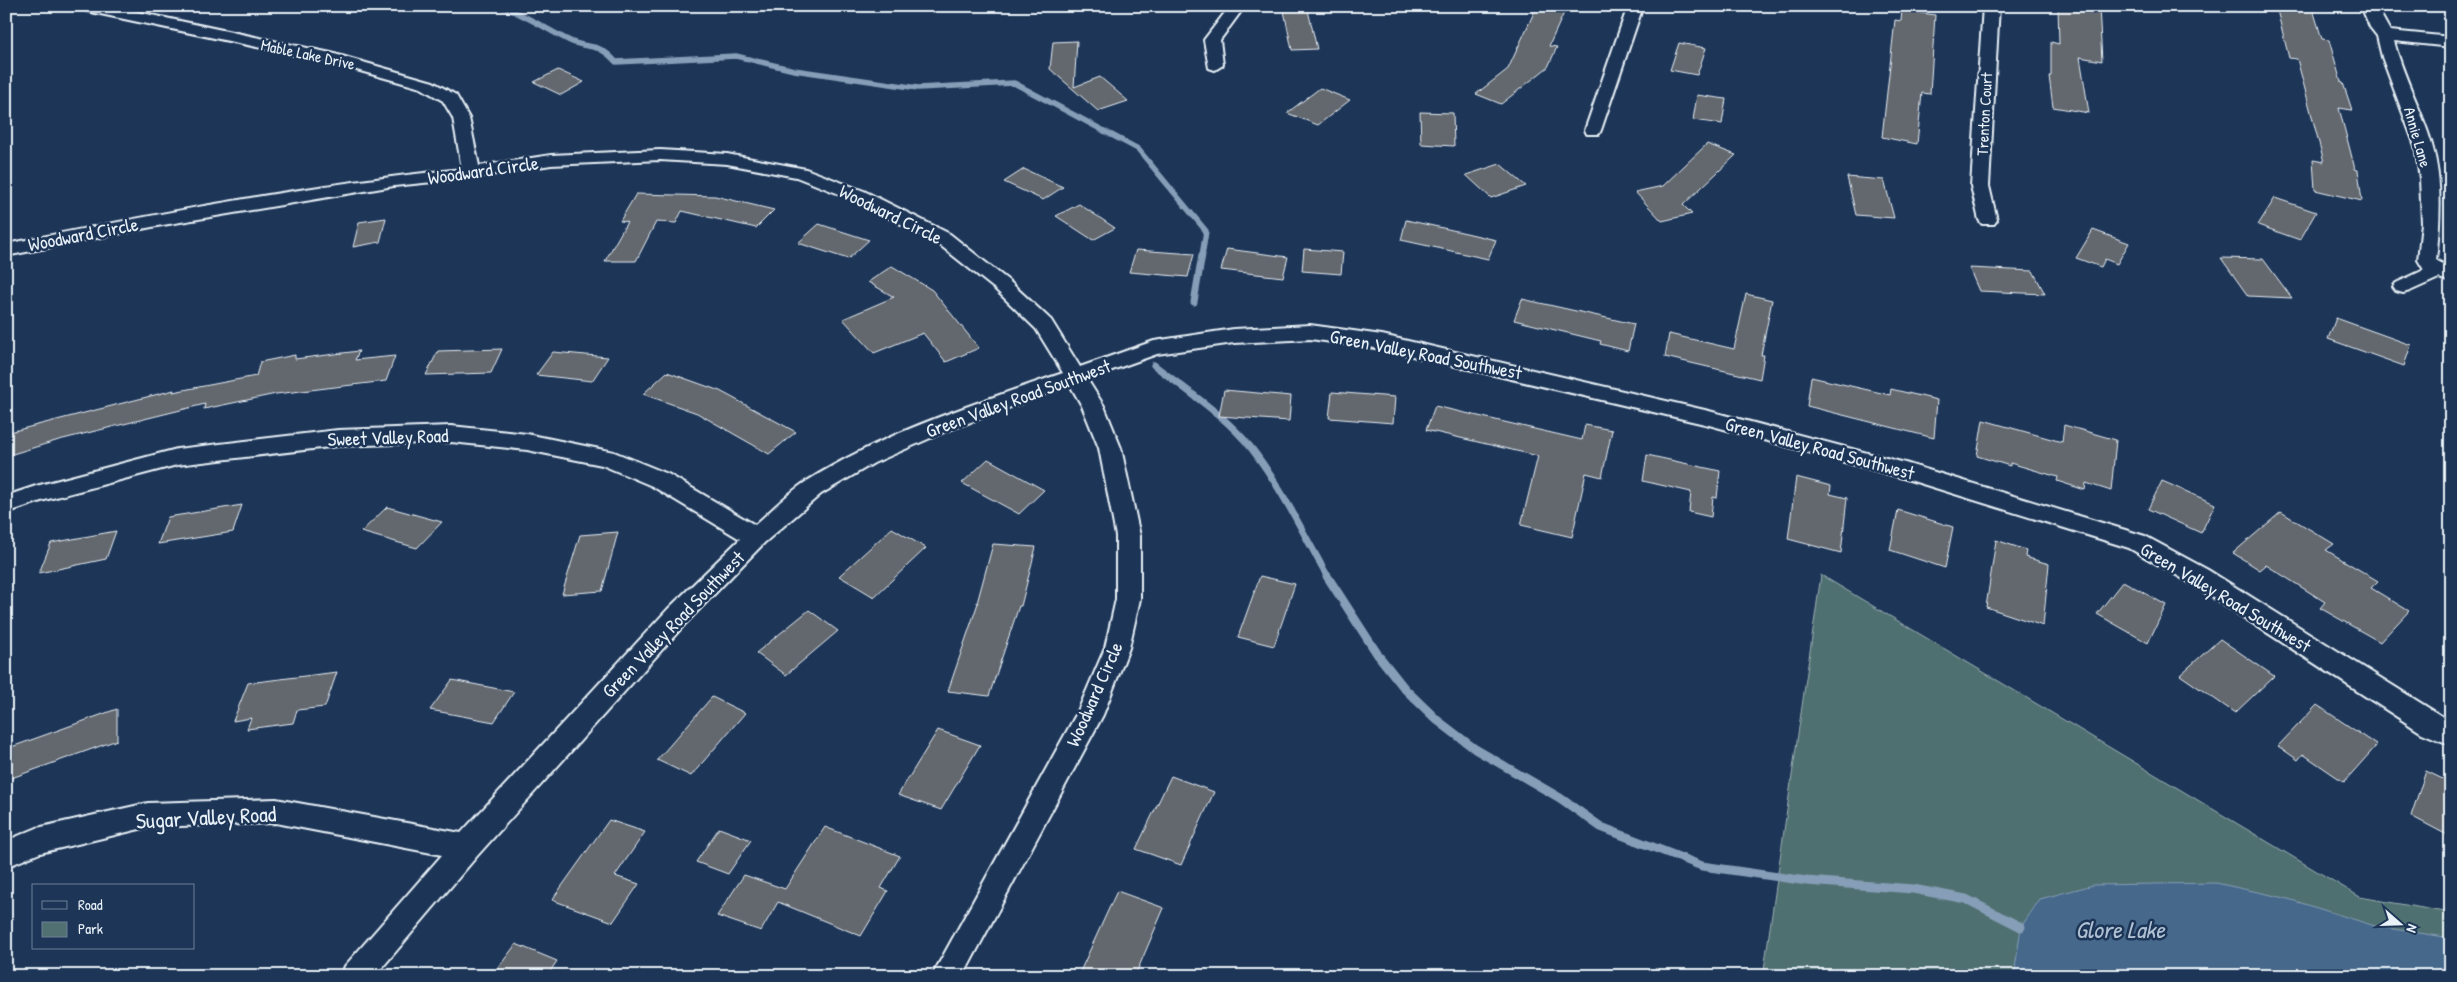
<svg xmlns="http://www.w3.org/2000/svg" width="2457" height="982" font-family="'Patrick Hand',sans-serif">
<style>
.green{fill:#507071;stroke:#9cb0b4}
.water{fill:#45678b;stroke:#869eb7}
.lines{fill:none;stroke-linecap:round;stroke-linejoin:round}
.stream-far2{stroke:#869eb7;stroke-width:5.5}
.stream-far1{stroke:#869eb7;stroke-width:7}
.stream{stroke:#869eb7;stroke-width:9}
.building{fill:#64676e;stroke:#e8f1f8}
.minor-casing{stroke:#e8f1f8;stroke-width:4}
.minor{fill:#1d3557;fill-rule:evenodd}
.labels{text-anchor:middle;stroke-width:5;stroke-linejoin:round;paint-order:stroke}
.far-street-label{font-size:16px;fill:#e8f1f8;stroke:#1d3557}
.street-label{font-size:19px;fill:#e8f1f8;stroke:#1d3557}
.near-street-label{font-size:22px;fill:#e8f1f8;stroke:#1d3557}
.near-water-label{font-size:24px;font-style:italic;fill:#afc1d2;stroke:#1d3557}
</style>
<rect width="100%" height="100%" fill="#1d3557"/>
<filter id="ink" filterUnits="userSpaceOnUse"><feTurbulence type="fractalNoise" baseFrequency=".02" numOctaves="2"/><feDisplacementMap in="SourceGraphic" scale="10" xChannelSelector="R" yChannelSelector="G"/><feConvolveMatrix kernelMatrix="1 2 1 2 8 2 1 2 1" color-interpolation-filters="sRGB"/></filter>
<g filter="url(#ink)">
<path class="green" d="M1821,575L2360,897L2451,913V976H1763Z"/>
<path class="water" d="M2216,883L2285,898L2375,926L2451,938V976H2014L2021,927L2040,899L2093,885Z"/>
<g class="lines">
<path class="stream-far2" d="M501,6C525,15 545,28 568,40C590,51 596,40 616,62L736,56L794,70L918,88L1014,83L1138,149L1206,231L1202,256"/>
<path class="stream-far1" d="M1194,302L1202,255
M1154,365C1187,391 1226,416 1252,449C1282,488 1304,535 1328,577"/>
<path class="stream" d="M1327,576L1378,655L1405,689L1437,720L1475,749L1560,798L1601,827L1702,866L1807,881L1913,889L1966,899L2021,927"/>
</g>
<path class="building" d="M1283,6H1307L1317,49L1292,50Z
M1537,6H1567L1549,46L1557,47L1548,67L1501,104L1476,94L1508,69Z
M2058,6H2099L2102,61L2080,57L2089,113L2053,107L2049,76H2051V42L2059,44Z
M2276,6H2312L2322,39L2329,40L2341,82L2343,83L2352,110L2339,108L2355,169L2358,170L2362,201L2315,190L2313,160L2324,162L2297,59L2289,58Z
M1902,10L1935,15L1930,94L1922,93L1917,144L1882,137L1895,20L1901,21Z
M1077,41L1074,87L1100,77L1128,101L1098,111L1050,69L1053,42Z
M1679,43L1706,48L1697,75L1670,70Z
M558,70L584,82L561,95L534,82Z
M1320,88L1350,100L1318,125L1287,113Z
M1697,95L1726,99L1722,124L1693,120Z
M1420,112L1453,113L1454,146L1421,144Z
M1707,144L1736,155L1683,205L1692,214L1662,221L1635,192L1663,186Z
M1500,164L1526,186L1491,198L1466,175Z
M1024,169L1063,187L1043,200L1004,182Z
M1847,177L1884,180L1894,218L1856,215Z
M636,194L715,196L774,210L756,228L682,211L676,223L656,222L636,261H605L627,222L620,221Z
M2275,198L2316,212L2300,240L2258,225Z
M1079,204L1115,228L1093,240L1056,216Z
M386,218L380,242L353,247L359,222Z
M1406,220L1466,233L1496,240L1488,259L1401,240Z
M819,224L869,240L848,259L798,243Z
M2093,230L2129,243L2117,264L2105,259L2101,267L2076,258Z
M1227,249L1288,257L1283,277L1221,270Z
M1304,249L1343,252L1341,274L1302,271Z
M1136,250L1194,254L1188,277L1129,272Z
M2221,258L2263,259L2292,298L2248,296Z
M892,266L932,290L979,348L946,362L923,333L874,353L843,319L894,297L868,282Z
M1969,268L2033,271L2045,294L1979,291Z
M1746,294L1772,300L1761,355H1764L1760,379L1665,357L1669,334L1734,349Z
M1522,299L1634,324L1628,351L1600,344L1601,341L1514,320Z
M2336,318L2411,345L2404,366L2328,339Z
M502,349L491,373L426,375L438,351Z
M359,351L355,360L395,356L386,381L276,394L204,409L205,404L59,440L6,456V433L174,390L173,392L256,376L260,362L295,355V359Z
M553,352L608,357L592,381L536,375Z
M667,372L720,391L796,432L769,454L697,413L643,394Z
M1811,377L1890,395L1891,389L1937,400L1934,438L1807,406Z
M1224,390L1291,396L1289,421L1219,416Z
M1332,392L1395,397L1393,423L1329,418Z
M1435,406L1582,440L1585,425L1612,430L1602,477L1586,473L1572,537L1521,525L1538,456L1426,430Z
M1983,420L2062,442L2064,425L2116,440L2111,491L2086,483L2085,490L2057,481L2058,477L2010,463V466L1977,456Z
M1647,455L1720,471L1717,498L1713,497L1711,517L1689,512L1691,492L1643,481Z
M988,459L1044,490L1019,514L962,483Z
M1796,477L1831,486L1830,494L1847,498L1841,553L1788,539Z
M2162,481L2215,504L2201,533L2148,509Z
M242,505L233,532L158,544L168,517Z
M387,507L442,522L417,548L361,532Z
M1898,510L1953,527L1945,568L1890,550Z
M2281,512L2334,544L2326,550L2378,581L2371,588L2409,611L2380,642L2320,608L2325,602L2266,565L2260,570L2233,553Z
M892,528L926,548L874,597L839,576Z
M116,531L106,559L39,573L51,543Z
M618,532L602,591L562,594L580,535Z
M1996,540L2026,550L2025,557L2049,564L2043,626L1986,607Z
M993,544L1036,547L1021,606H1019L989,696L948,691L978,603H977Z
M1260,576L1295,584L1274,646L1238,637Z
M2123,581L2166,605L2148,643L2097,614Z
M809,610L838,631L786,675L756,653Z
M2220,639L2274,676L2235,713L2180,675Z
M337,672L325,707L297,710L293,723L247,729L251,718L233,721L248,683Z
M452,680L514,692L494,722L430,710Z
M712,697L745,713L691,776L657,760Z
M2317,705L2377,745L2344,782L2303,754L2298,760L2278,746Z
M117,709V740L6,780V749Z
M938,730L980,745L941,810L898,795Z
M2426,771L2451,783V837L2411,816Z
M1171,776L1214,792L1181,865L1136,849Z
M609,820L645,832L615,876L639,884L613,922L552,900Z
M825,827L900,856L881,888L888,891L861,936L778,902L761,931L717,916L744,875L785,889Z
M719,828L751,840L728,874L696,862Z
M1117,891L1164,908L1135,976H1078Z
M516,944L557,961L547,976H492Z"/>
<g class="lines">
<defs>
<path id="minor" d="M79,6H109L331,53L433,82L456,95L469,118L479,166L551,155L660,150L727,154L806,169L864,191L950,234L1009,281L1051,320L1080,367L1154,341L1234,329L1310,325L1382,335L1709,411L1905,463L2145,536L2208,570L2451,722V745L2422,733L2192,584L2129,548L1903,478L1709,425L1382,349L1310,339L1234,343L1157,354L1087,379L1104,406L1121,448L1140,536V599L1129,648L1103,715L963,976H932L1078,711L1105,648L1116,599V536L1099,448L1082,406L1070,385L944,432L874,463L821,494L764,543L686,623L477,856L375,976H341L345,966L442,855L276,823L148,827L40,853L6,867V841L37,828L148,803L276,799L461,833L668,609L740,539L652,486L602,465L527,450L451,442L338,446L177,465L41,501L6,513V496L36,486L177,449L338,430L451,426L527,434L614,452L668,474L755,525C771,511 788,493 807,481C885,432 976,403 1063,373L1036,329L995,289L936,242L852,199L796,177L727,164L660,160L551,165L472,178L394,186L157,226L6,256V244C157,214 309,184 462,169L453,118L443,101L421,88L328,62L86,11Z
M1230,6H1245L1220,40L1223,65L1215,70L1209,68L1204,40Z
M1628,6H1643L1601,130L1599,134H1587L1585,130Z
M1983,6H1999L1989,186L1997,220L1994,224H1982L1979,220L1971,186Z
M2361,6H2376L2390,31L2451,37V47L2394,41C2403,77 2422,110 2432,145C2443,182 2440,223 2436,260L2451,269V282L2439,278L2410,291L2403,293L2396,291L2393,287L2396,283L2424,270L2418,260L2422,223L2420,179L2415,146L2382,57L2377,36L2370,27Z"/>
</defs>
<use href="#minor" class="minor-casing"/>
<use href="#minor" class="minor"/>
</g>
</g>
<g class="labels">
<g class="far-street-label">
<text transform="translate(308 54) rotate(12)" y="6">Mable Lake Drive</text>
<text transform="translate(1984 114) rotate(-87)" y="6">Trenton Court</text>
<text transform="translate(2418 137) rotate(74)" y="6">Annie Lane</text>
</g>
<g class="street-label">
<text transform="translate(483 170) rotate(-8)" y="7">Woodward Circle</text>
<text transform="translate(891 214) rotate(26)" y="7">Woodward Circle</text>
<text transform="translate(83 234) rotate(-11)" y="7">Woodward Circle</text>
<text transform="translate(1426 354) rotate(11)" y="7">Green Valley Road Southwest</text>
<text transform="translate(1018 398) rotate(-20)" y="7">Green Valley Road Southwest</text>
<text transform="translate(388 437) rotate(-2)" y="7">Sweet Valley Road</text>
<text transform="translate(1820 448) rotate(15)" y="7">Green Valley Road Southwest</text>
<text transform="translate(2226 597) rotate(31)" y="7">Green Valley Road Southwest</text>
<text transform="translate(673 624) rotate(-46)" y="7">Green Valley Road Southwest</text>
<text transform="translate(1094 694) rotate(-66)" y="7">Woodward Circle</text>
</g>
<g class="near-street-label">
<text transform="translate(206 817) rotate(-3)" y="8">Sugar Valley Road</text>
</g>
<g class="near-water-label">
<text x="2120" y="938">Glore Lake</text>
</g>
</g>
<rect width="2457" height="982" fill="none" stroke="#1d3557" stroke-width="25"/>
<rect x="12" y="12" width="2432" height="957" fill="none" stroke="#e8f1f8" stroke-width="2" filter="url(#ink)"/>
<rect x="32" y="884" width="162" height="65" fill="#1d3557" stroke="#6e8097"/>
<rect x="42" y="901" width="25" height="8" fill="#1d3557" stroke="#6e8097"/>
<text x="78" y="910" font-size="15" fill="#e8f1f8">Road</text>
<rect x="42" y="922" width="25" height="15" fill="#507071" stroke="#6e8097"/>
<text x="78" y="934" font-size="15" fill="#e8f1f8">Park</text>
<g transform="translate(2400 924) rotate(110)" stroke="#1d3557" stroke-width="4" paint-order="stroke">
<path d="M0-4L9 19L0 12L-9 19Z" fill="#e8f1f8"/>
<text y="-8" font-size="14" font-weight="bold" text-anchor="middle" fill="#e8f1f8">N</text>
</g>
</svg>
